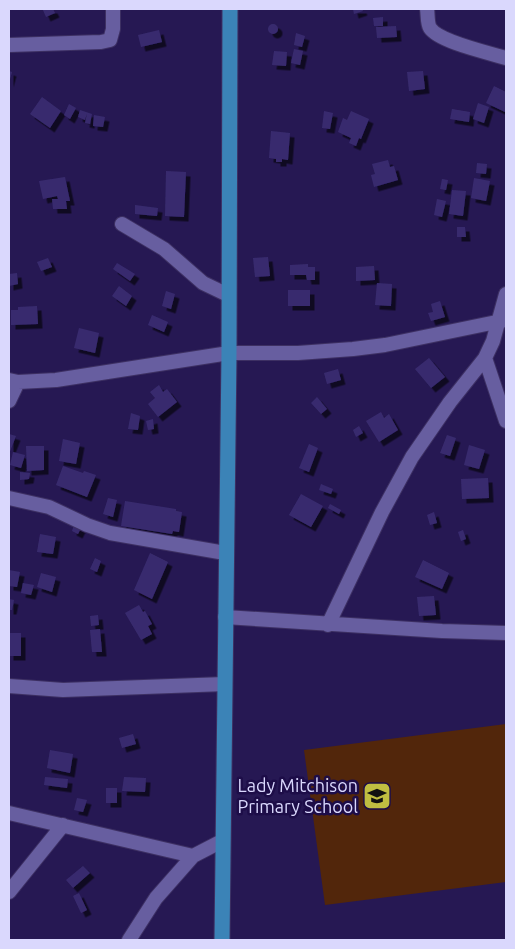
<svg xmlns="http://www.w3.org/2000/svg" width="515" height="949" font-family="Ubuntu,sans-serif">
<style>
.green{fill:#52260b}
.building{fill:#382b6e;filter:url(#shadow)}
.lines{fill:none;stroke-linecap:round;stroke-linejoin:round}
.minor-casing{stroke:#3d3063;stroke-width:16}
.major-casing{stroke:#3d3063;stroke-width:17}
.minor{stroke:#675ea0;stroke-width:14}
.major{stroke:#3b83b7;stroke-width:15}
.labels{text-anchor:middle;stroke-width:5;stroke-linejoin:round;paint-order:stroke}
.poi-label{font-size:18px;fill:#dad8fd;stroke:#1d0d48;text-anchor:end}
</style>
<defs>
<filter id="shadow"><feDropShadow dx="4.5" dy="4.5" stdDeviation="0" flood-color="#0009"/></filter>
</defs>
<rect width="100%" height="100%" fill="#261853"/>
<path class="green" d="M506,724V882L325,905L304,750Z"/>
<path class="building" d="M45,9H53L55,13L46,17L43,10Z
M353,9H362L363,11L354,14Z
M383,17V26H374L373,18Z
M268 29a5 5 0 1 1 10 0a5 5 0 1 1-10 0Z
M396,26L397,37L377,38L376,27Z
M159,30L162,42L141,47L138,35Z
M296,33L305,36L302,47L294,45Z
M294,49L303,51L300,65L291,63Z
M274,51L287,52L286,66L272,65Z
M9,71L12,72L9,83Z
M423,71L425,89L409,91L407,72Z
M494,86L506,92V108L505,112L486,103Z
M42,97L61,111L50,128L30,114Z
M478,103L489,107L484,123L473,119Z
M69,104L76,108L70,119L64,115Z
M452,109L470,112L469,122L450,119Z
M80,110L92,114L90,124L85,123L87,113L85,120L78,117Z
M324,111L333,113L330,129L322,128Z
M351,111L369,119L361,139L359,138L356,146L349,143L351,138L338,132L343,118L347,120Z
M94,115L105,117L103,127L93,126Z
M271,131L290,133L288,160L282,159V162H276V159L269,158Z
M388,160L390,167L394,166L398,180L374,187L371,175L375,174L372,164Z
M477,163L487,164L486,174L476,173Z
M166,171L186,172L184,217L165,216Z
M65,177L70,201H66L67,209H53L52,199H58L57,196L43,199L39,181Z
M474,178L490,181L486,201L471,198Z
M442,179L448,180L446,190L440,189Z
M452,190L466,191L463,216L449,214Z
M437,199L446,201L442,217L434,215Z
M135,205L158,208L157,216L135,214Z
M457,227H465L466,237H457Z
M268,257L270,276L255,277L253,258Z
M48,258L52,267L41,271L37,262Z
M117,263L135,274L130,281L113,269Z
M308,264V267H315V280H307L306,275H290V265Z
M374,266L375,280L356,281V267Z
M17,273L18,284L9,286V274Z
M377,283L392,284L391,306L375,305Z
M119,286L132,296L126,306L112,296Z
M288,290H310V306H288Z
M166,291L175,294L171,309L162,306Z
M440,301L445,317L431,321L428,313L433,312L431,304Z
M37,306L38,324L11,325V310H18V307Z
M152,315L168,322L164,332L148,325Z
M79,328L99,333L95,353L74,348Z
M429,358L445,377L431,388L415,369Z
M338,369L341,380L327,384L324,373Z
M159,385L163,392L167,389L177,402L158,417L148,404L155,398L150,392Z
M317,397L327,409L321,414L311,403Z
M381,412L384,418L389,414L398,430L379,442L366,421Z
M131,413L140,416L138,430L128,429Z
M153,419L154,429L148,430L146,421Z
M359,426L363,433L356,437L353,430Z
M9,434L16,436L9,454Z
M447,435L456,438L450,456L440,453Z
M63,439L80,443L76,464L59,461Z
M309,444L318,448L309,472L299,468Z
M469,445L485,450L479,469L464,465Z
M26,446H44V470L27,471Z
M13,452L25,455L21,468L10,465Z
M63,466L83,473L84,471L96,475L87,497L56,485Z
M20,472L30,473L29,479L20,480Z
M488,478L489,498L462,499L461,479Z
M321,484L333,489L331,494L319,490Z
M301,494L323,506L311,527L289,515Z
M108,498L117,500L113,517L103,514Z
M125,501L176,509V511L182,512L179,532L173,531L172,534L121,526Z
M330,504L341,510L339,514L328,508Z
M434,512L437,523L430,525L427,515Z
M74,525L81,528L78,534L72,531Z
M463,530L466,539L461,541L458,532Z
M40,534L56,537L53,554L37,552Z
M150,553L168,562L152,599L134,590Z
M95,558L101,561L97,572L90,569Z
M423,560L449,573L442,589L415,577Z
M9,570L20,572L17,587L9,586Z
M41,573L56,577L52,592L37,587Z
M23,583L34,585L31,595L21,593Z
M434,596L436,615L419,616L417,597Z
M9,599L14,600L12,610H9Z
M139,605L143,612L145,611L152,624L148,626L152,634L141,640L125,613Z
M98,615L99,625L91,626L90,616Z
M100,629L102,652H92L90,630Z
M9,633H21V656H9Z
M133,734L136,744L122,748L119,738Z
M50,750L73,754L70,773L47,768Z
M45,777L68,779L67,788L44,785Z
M124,777L146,778L145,792L122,791Z
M106,788H117V803H106Z
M77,798L87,800L83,812L74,810Z
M83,866L90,873L73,888L66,880Z
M79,893L87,910L81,913L73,896Z"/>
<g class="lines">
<defs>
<path id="minor" d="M427,9C428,14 427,23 430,28C439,42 490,53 506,58
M9,45L101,42L110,40L113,29V9
M122,224L164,249L203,283L228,295
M485,358L506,421
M9,380L18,382L56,380L229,353H298L353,349L385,345L506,320
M9,401L18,382
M9,498L49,507L87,525L110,533L225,553
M225,617L442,631L506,633
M328,625L382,512L412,457L450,402L485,358L493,341L506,294
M9,686L63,690L225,684
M9,813L193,856
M9,892L63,825
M129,940L156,898L193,856L222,841"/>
<path id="major" d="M222,940L229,353L230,9"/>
</defs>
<use href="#minor" class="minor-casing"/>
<use href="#major" class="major-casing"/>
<use href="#minor" class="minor"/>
<use href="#major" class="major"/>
</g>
<defs>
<symbol id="school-square" viewBox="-11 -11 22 22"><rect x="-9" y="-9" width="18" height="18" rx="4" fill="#c0be41" stroke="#1d0d48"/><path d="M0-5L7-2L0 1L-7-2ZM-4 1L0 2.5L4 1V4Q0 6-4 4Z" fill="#111"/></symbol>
</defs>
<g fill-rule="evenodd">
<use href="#school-square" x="361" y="780" width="32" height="32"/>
</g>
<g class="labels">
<g class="poi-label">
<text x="358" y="792">Lady Mitchison<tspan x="358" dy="21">Primary School</tspan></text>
</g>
</g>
<rect width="515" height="949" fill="none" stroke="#dad8fd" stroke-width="20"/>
</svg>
